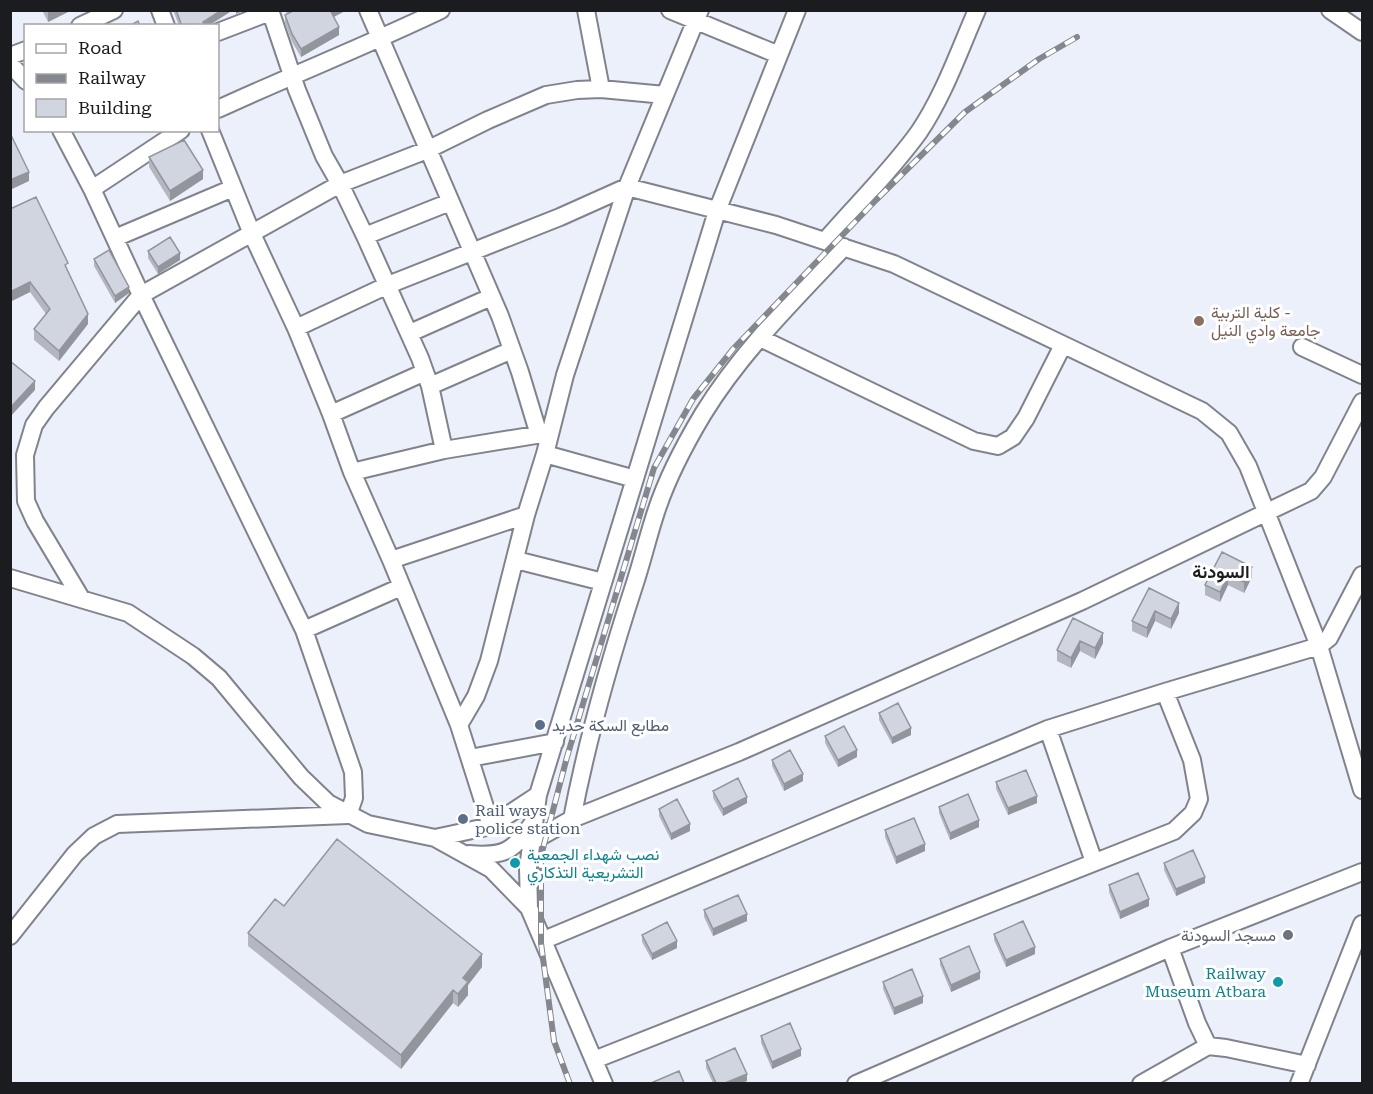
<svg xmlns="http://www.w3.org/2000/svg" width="1373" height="1094" font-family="'Roboto Serif',Vazirmatn,serif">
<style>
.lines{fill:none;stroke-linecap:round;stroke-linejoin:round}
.minor-casing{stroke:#80838c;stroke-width:20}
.minor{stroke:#fff;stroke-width:16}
.rail-casing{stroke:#85878f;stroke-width:6}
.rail{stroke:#fff;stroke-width:4;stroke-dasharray:11;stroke-linecap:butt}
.wall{fill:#b4b7c0}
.shaded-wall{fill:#92959c}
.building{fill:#d1d5df;stroke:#92959c;stroke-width:1.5}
.education-dot{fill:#8d6e63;stroke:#fff;stroke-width:2}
.service-dot{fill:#5c6f8a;stroke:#fff;stroke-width:2}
.culture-dot{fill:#0f9aa8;stroke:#fff;stroke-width:2}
.worship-dot{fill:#6b7280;stroke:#fff;stroke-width:2}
.labels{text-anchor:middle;stroke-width:6;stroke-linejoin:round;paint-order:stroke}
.education-label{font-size:16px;fill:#785e54;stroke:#fff;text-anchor:start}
.service-label{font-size:16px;fill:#4e5e75;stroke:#fff;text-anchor:start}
.culture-label{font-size:16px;fill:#0d838f;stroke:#fff;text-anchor:start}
.worship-label{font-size:16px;fill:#5b616d;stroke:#fff;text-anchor:end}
.neighbourhood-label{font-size:18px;font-weight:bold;fill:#1b1c20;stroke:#fff}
</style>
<rect width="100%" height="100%" fill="#ecf0fa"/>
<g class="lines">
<defs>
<path id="minor" d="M160,10L166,26
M270,10L297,90L324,156L340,184L365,236L420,358L430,386L444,450
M368,10L500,316L520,372L539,435
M586,10L601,89
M670,10L779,55
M1330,10L1362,32
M80,26L114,10
M218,32L270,12
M10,56L26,50
M10,64L26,81
M218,109C292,75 368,45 441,10
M210,130L252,234L296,328L331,414L352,472L391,560L459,725L491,826
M92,189L181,130
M365,236L450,202
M115,238L233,188
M825,241C856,205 891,171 919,132C944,95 959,51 977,10
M296,328L388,285L560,217L627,187L776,225L894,264L1202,411L1229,433L1248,466L1319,646L1362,790
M410,333L491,297
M760,338L974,441L998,446L1013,437L1026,418L1063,345
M1302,347L1362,375
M430,386L512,350
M331,414L425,372
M545,454L635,479
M352,472L444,450L548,433
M391,560L526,515
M516,560L603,582
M10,578L128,613L193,656L219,678L301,777L328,803L368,824L435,838L491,869L529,908L604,1084
M81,598L35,521L26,501L25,455L34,425L46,408L141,295L340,184L427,150L488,120L546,95L577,90L601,89L665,95
M304,630L401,587
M459,725L476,696L489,661L526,515L545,454L565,375L627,187L700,10
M1048,729L1094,862
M470,758L555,742
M572,819C587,740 609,663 634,586C642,562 648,536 656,512C667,478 685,444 703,414C741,352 795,299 844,247
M435,838L491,826L538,795
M531,842L572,819L739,752L1082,601L1311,491L1323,477L1362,402
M469,854C503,857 513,852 532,824
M529,908L528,868L538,795L717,211L797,10
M10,936L75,854L94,836L117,824L348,815L354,798L353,772L304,630L141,295L92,189L61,130
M544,940L1048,729L1165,692L1319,646L1329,638L1362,575
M1170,948L1197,1023L1208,1046
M594,1060L1174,831L1193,813L1199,799L1192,760L1165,692
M856,1084L1170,948L1362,872
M1141,1084L1208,1046L1226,1048L1307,1065
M1299,1084L1362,924"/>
</defs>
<use href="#minor" class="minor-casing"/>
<use href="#minor" class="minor"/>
<defs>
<path id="rail" d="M570,1084L554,1041L541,943V856L567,757L654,468L693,399L734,348L876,200L965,112L1039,59L1077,37"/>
</defs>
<use href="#rail" class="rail-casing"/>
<use href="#rail" class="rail"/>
</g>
<path class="wall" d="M42,10H72L48,22Z
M173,10H233L208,26H179Z
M285,10H345V11L333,17L339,35L301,57L292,42L285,23V15L287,14Z
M149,157L203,179L170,201L149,167Z
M10,209L68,271L88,324L59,361L34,340V329L46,314L30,292L11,301Z
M148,251L180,260L158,274L148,258Z
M94,259L129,293L115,303L94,266Z
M1222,552L1252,577L1244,593L1228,585L1220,602L1205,595V585Z
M1149,588L1179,613L1171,629L1155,621L1147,638L1132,631V621Z
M1073,618L1103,643L1095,659L1080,651L1071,668L1057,661V650Z
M879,713L911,735L892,744L879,720Z
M825,736L857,757L838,767L825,743Z
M772,760L803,781L784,791L772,766Z
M996,782L1037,803L1008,815L996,789Z
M713,791L747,803L723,816L713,798Z
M939,807L979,827L950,840L939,813Z
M659,809L690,831L671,840L659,816Z
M885,830L925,851L896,864L885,837Z
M1164,863L1205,883L1176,896L1164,870Z
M1109,885L1149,906L1120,919L1109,892Z
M284,906L482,967L468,985V995L458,1007L453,1003L401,1069L248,946V933Z
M704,910L747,921L713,936L704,917Z
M994,934L1035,954L1006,967L994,940Z
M642,935L677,948L652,960L642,942Z
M940,959L980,979L951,992L940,965Z
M883,982L923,1003L894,1015L883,989Z
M761,1036L801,1056L772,1069L761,1043Z
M706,1061L747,1081L741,1083H713L706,1068Z"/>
<path class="shaded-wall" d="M51,10H72L48,22V12Z
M222,10H233L208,26H203V22Z
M236,10H245L236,14Z
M330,10H345V11L330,19Z
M339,27V35L301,57V49Z
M203,170V179L170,201V191Z
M29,172V181L10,190V180Z
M180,253V260L158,274V267Z
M30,282V292L10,302V292L11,290Z
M129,287V293L115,303V296Z
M88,314V324L59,361V351Z
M35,381V390L10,417V408Z
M1252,567V577L1244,593V582Z
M1228,575V585L1220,602V592Z
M1179,603V613L1171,629V619Z
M1155,611V621L1147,638V628Z
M1103,633V643L1095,659V648Z
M1080,641V651L1071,668V658Z
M911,728V735L892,744V738Z
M857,750V757L838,767V760Z
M803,774V781L784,791V784Z
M1037,796V803L1008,815V808Z
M747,797V803L723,816V809Z
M979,820V827L950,840V833Z
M690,824V831L671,840V834Z
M925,844V851L896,864V857Z
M1205,877V883L1176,896V889Z
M1149,899V906L1120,919V912Z
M747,914V921L713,936V929Z
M677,941V948L652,960V954Z
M1035,947V954L1006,967V960Z
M482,954V967L468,985V995L458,1007V994L463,978Z
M980,972V979L951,992V985Z
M453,990V1003L401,1069V1055Z
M923,996V1003L894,1015V1008Z
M801,1049V1056L772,1069V1062Z
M747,1074V1081L741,1083H725Z"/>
<path class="building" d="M176,10H222L203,22L205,26H182Z
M290,10H330L339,27L301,49L292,34L285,15L291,12Z
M138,21L140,26H129Z
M10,133L29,172L10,180Z
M184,140L203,170L170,191L149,157Z
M36,197L68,263L65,265L88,314L59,351L34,329L50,309L30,282L10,292V209Z
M170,237L180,253L158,267L148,251Z
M109,250L129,287L115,296L94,259Z
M10,361L35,381L10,408Z
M1222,552L1252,567L1244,582L1228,575L1220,592L1205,585Z
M1149,588L1179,603L1171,619L1155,611L1147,628L1132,621Z
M1073,618L1103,633L1095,648L1080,641L1071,658L1057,650Z
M898,703L911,728L892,738L879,713Z
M844,726L857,750L838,760L825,736Z
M790,750L803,774L784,784L772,760Z
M1026,770L1037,796L1008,808L996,782Z
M738,778L747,797L723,809L713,791Z
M968,794L979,820L950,833L939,807Z
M677,799L690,824L671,834L659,809Z
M914,818L925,844L896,857L885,830Z
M337,839L482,954L463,978L468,982L458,994L453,990L401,1055L248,933L275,899L284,906Z
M1193,850L1205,877L1176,889L1164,863Z
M1138,873L1149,899L1120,912L1109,885Z
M738,895L747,914L713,929L704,910Z
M1023,921L1035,947L1006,960L994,934Z
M667,922L677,941L652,954L642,935Z
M969,946L980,972L951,985L940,959Z
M912,969L923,996L894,1008L883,982Z
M790,1023L801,1049L772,1062L761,1036Z
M735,1048L747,1074L725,1083H716L706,1061Z
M679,1071L684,1083H651Z"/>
<circle class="education-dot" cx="1199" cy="321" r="6"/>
<g class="service-dot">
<circle cx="540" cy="725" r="6"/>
<circle cx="463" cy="819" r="6"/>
</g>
<g class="culture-dot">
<circle cx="515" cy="863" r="6"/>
<circle cx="1278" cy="982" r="6"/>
</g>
<circle class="worship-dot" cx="1288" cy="935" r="6"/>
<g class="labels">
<g class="education-label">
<text x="1211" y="318">كلية التربية -<tspan x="1211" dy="18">جامعة وادي النيل</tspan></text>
</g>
<g class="service-label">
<text x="552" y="731">مطابع السكة حديد</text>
<text x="475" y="816">Rail ways<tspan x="475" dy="18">police station</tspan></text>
</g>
<g class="culture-label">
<text x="527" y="860">نصب شهداء الجمعية<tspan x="527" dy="18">التشريعية التذكاري</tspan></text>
<text x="1266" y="979" text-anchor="end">Railway<tspan x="1266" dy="18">Museum Atbara</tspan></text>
</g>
<g class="worship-label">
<text x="1276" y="941">مسجد السودنة</text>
</g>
<g class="neighbourhood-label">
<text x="1221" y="578">السودنة</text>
</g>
</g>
<rect width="1373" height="1094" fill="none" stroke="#1b1c20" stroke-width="24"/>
<rect x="24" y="24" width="195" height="108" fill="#ffffff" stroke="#a4a4a6" stroke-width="1.5"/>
<rect x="36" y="44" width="30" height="9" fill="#ffffff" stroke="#a4a4a6" stroke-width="1.5"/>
<text x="78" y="54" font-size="18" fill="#1b1c20">Road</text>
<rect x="36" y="74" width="30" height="9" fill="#85878f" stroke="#a4a4a6" stroke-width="1.5"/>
<text x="78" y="84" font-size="18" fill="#1b1c20">Railway</text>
<rect x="36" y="99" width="30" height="18" fill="#d1d5df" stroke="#a4a4a6" stroke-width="1.5"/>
<text x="78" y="114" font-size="18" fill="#1b1c20">Building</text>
</svg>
